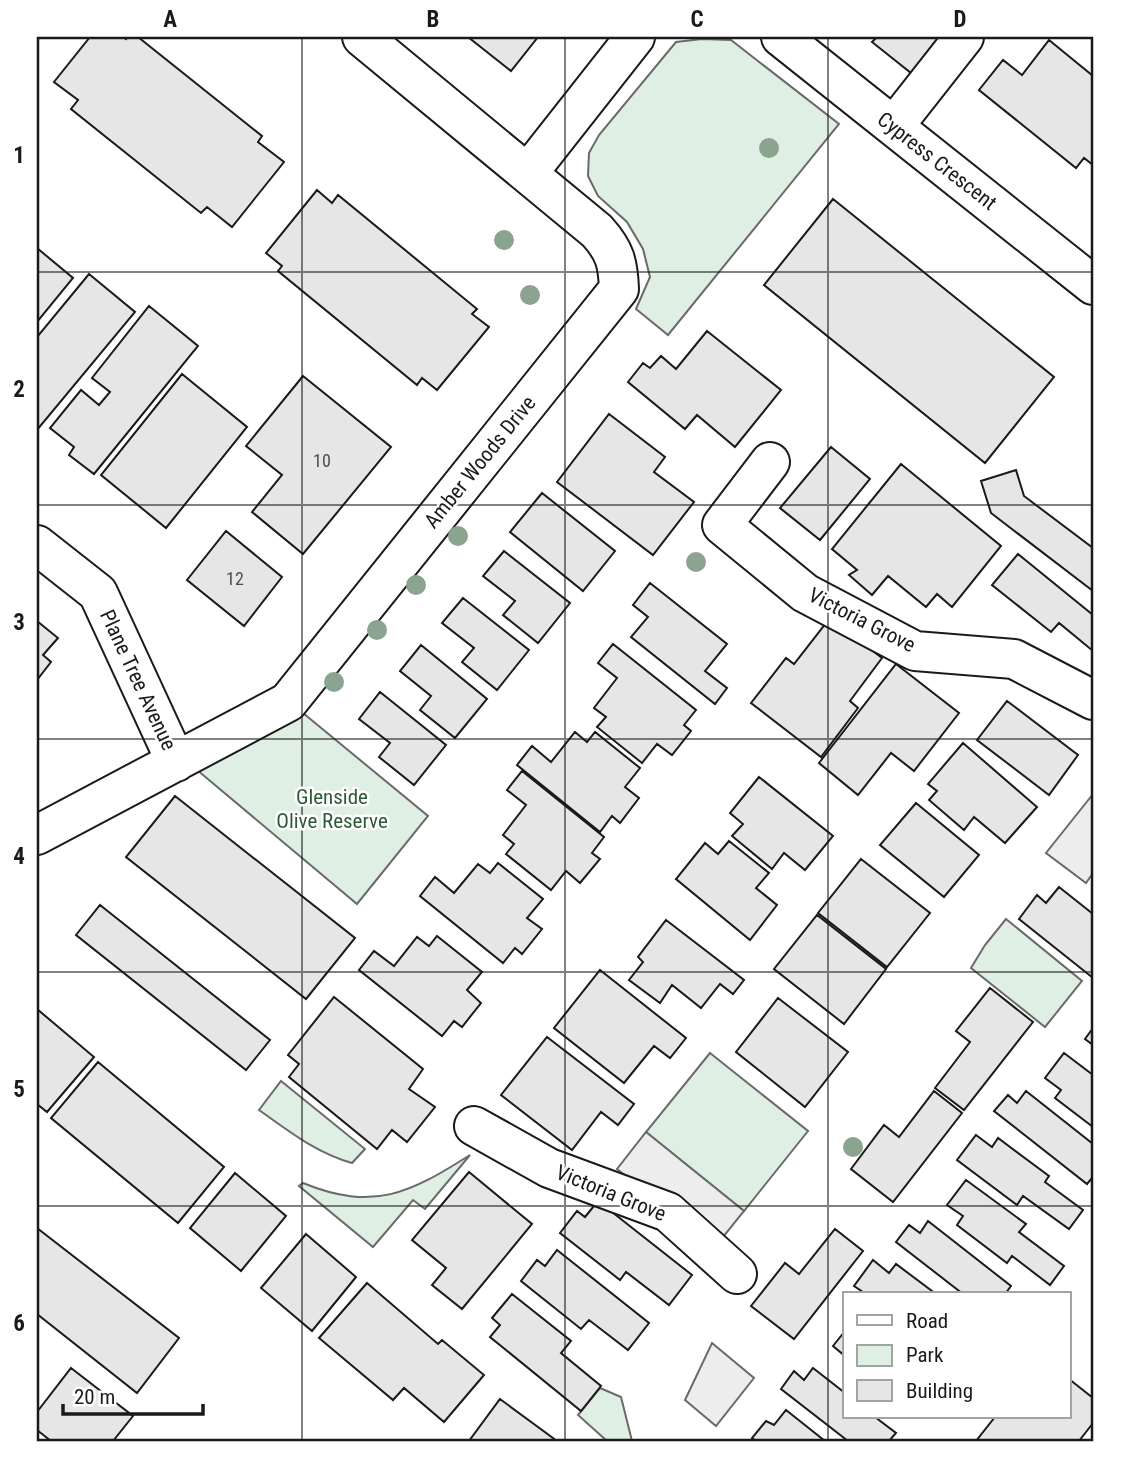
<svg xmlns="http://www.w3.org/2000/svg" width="1130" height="1478" font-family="'Roboto Condensed',sans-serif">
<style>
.green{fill:#e0efe3;stroke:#6a6a6a;stroke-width:2}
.parking{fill:#ededed;stroke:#6a6a6a;stroke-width:2}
.building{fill:#e6e6e6;stroke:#1a1a1a;stroke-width:2}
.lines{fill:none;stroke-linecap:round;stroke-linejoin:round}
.street-casing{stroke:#1a1a1a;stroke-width:42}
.street{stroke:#fff;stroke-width:38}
.tree{fill:#8aa48f}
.grid{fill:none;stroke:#1a1a1a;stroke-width:2;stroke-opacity:0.55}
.labels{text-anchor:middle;stroke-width:5;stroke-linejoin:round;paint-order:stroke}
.number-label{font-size:18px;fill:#4d4d4d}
.street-label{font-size:21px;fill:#1a1a1a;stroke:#fff}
.park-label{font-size:21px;fill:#2b5a34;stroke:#fff}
.neatline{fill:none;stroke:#1a1a1a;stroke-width:2.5}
.grid-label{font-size:23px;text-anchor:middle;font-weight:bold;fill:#1a1a1a}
</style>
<rect width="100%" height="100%" fill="#fff"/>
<path class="green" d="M702,39L731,40L839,124L668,335L636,309L650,277L643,249L627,222L598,196L588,176L589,153L599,135L676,42Z
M303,713L428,816L357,904L197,770Z
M1006,919L1082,981L1045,1027L971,968L985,945Z
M710,1053L808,1131L744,1211L646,1132Z
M281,1081L365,1149L352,1163C316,1153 289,1131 259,1110Z
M470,1155L425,1209L413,1200L373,1247L299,1186L303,1183C374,1212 410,1193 470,1155Z
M600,1388L621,1397L632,1441H607L578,1415Z"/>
<path class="parking" d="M1093,794V873L1086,883L1046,853Z
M646,1132L744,1211L715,1247L617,1169Z
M712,1343L754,1378L716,1426L685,1400Z"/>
<path class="building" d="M90,37H123L126,39L127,37H138L262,136L258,142L284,162L232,227L207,207L201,213L71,109L78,100L54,82Z
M468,37H538L511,71Z
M877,37H939L911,73L872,42Z
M1049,40L1093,76V165L1084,158L1076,168L979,90L1003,60L1022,75Z
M317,190L332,203L338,195L477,309L472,314L489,327L437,390L422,378L417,385L278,271L282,266L266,253Z
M833,199L1054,377L985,463L764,285Z
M37,248L73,278L37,322Z
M89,274L135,312L37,430V337Z
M149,306L198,346L94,474L69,455L74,447L50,428L81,390L99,405L110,392L92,378Z
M707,331L781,390L735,447L697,415L685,429L628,382L643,363L650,368L661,356L676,369Z
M182,374L247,427L166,528L101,475Z
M303,376L391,447L303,554L252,512L282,475L246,446Z
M609,414L665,457L654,472L694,502L653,555L557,482Z
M831,447L870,479L820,540L780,508Z
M901,464L1001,546L952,607L937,594L926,607L888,576L872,595L849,575L857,570L832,549Z
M1016,470L1024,496L1093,548V591L991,513L981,481Z
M542,493L615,551L583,591L510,532Z
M226,531L282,577L244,626L187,580Z
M504,551L570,603L538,643L503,615L515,601L483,576Z
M1018,554L1093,615V651L1059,623L1051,632L992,585Z
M650,583L727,644L705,671L727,688L715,704L631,637L648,617L633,605Z
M463,598L529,650L497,690L462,662L474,648L442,623Z
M830,618L882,658L850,701L858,708L821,757L751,703L786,658L794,664Z
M37,621L58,638L43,655L51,662L37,680Z
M613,644L696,710L684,725L691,731L672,755L657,744L642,763L597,727L606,717L594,708L617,678L598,663Z
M421,645L487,699L455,738L420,710L431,696L400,671Z
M896,664L959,713L914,771L891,753L858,795L819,763Z
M380,692L446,745L414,785L379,757L390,743L359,719Z
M1007,701L1078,755L1049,795L977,740Z
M575,732L587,742L595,732L640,768L625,787L639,798L620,823L612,816L600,832L517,765L532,746L551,762Z
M963,743L1037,807L1005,843L974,817L964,830L929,800L937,791L928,784Z
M522,771L604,837L592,853L600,859L580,883L566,871L551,890L506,854L514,844L503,835L526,805L507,790Z
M759,777L833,836L805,870L784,853L772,869L732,836L743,824L730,813Z
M175,796L355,938L306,999L126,857Z
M916,803L979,855L944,897L880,845Z
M729,841L769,873L756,888L777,905L750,940L676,879L705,843L718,854Z
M861,859L930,913L887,967L818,913Z
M498,863L543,899L527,918L542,929L522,954L515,948L503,963L420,896L435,877L454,893L478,864L490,873Z
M1059,887L1093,914V978L1019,919L1037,895L1046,903Z
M100,905L270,1040L246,1070L76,935Z
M817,915L886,969L844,1024L774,969Z
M666,920L744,980L733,994L720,984L701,1008L672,985L660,1003L629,980L643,962L638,957Z
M437,936L482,972L467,990L481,1003L462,1027L454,1021L442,1036L359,970L374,951L394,966L417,937L429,946Z
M600,970L686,1038L670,1058L654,1046L624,1083L554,1028Z
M990,988L1033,1022L964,1110L935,1088L970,1042L956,1031Z
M334,997L423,1069L409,1089L435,1107L407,1142L392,1130L377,1149L289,1077L299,1064L288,1055Z
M778,998L848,1052L805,1107L736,1052Z
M37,1009L94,1057L47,1112L37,1104Z
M1093,1028V1045L1085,1039Z
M547,1037L634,1104L618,1125L601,1112L572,1150L501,1095Z
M1064,1053L1093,1075V1127L1055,1098L1061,1090L1045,1078Z
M98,1062L224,1167L178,1223L51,1118Z
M934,1091L962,1113L893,1202L851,1169L884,1125L899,1137Z
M1026,1091L1093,1144V1177L1087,1184L994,1111L1008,1095L1017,1103Z
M976,1135L992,1147L998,1138L1049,1176L1045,1182L1083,1210L1069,1229L1023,1196L1017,1205L957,1160Z
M469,1172L532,1224L462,1309L432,1285L446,1268L412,1240Z
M235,1173L286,1216L241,1271L190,1228Z
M966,1180L1026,1224L1019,1232L1064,1266L1050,1285L1012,1256L1007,1263L957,1225L963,1216L947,1205Z
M598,1201L692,1275L669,1305L626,1272L620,1280L560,1233L577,1211L585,1217Z
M928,1221L1011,1286L1005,1294H963L896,1242L909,1225L920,1233Z
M37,1228L179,1338L137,1393L37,1314Z
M835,1229L863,1251L794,1339L751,1306L785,1263L799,1274Z
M306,1234L356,1277L312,1331L261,1288Z
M557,1250L649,1323L628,1350L589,1320L581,1329L521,1281L537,1260L545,1266Z
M873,1260L889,1273L896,1264L936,1294H866L854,1286Z
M367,1283L438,1344L442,1340L484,1375L444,1422L404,1388L393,1400L319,1338Z
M512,1294L571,1341L561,1353L601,1386L581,1411L490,1337L500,1325L492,1318Z
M845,1331V1356L833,1346Z
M71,1368L133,1416L113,1441H51L37,1430V1412Z
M813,1368L845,1393V1417H875L896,1433L889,1441H848L781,1389L794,1371L804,1380Z
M1069,1379L1093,1398V1423L1079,1441H976L995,1417H1069Z
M500,1399L557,1441H469Z
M786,1410L825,1441H756L752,1438L766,1421L774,1425Z"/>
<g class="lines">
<defs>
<path id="street" d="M781,37L1093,285
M894,126L964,37
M528,173L635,37
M770,462L722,525L805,593L915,651L1014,659L1093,700
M37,545L98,593L176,762
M37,835L288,702L619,289C618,263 615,251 597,231L362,37
M474,1126L549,1168L668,1212L737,1274"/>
</defs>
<use href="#street" class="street-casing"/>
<use href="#street" class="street"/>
</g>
<g class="tree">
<circle cx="769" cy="148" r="10"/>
<circle cx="504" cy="240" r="10"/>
<circle cx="530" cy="295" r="10"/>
<circle cx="458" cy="536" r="10"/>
<circle cx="696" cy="562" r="10"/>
<circle cx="416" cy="585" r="10"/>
<circle cx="377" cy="630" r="10"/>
<circle cx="334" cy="682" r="10"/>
<circle cx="853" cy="1147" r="10"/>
</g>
<path class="grid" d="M302,37V1441M565,37V1441M828,37V1441M37,272H1093M37,505H1093M37,739H1093M37,972H1093M37,1206H1093"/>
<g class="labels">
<g class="number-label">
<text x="322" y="467">10</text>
<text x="235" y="585">12</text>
</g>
<g class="street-label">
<text transform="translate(937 161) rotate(38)" y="7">Cypress Crescent</text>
<text transform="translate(480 462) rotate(-51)" y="7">Amber Woods Drive</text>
<text transform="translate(862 620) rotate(27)" y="7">Victoria Grove</text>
<text transform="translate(138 680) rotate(65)" y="7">Plane Tree Avenue</text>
<text transform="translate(611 1193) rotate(22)" y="7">Victoria Grove</text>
</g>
<g class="park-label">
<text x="332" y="804">Glenside<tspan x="332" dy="24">Olive Reserve</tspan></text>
</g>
</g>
<rect width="1130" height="1478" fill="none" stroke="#ffffff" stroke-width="77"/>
<rect x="843" y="1292" width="228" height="126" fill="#ffffff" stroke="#a3a3a3" stroke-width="2"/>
<rect x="857" y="1315" width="35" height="10" fill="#ffffff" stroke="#a3a3a3" stroke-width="2"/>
<text x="906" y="1328" font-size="21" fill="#1a1a1a">Road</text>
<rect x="857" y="1345" width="35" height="21" fill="#e0efe3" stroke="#a3a3a3" stroke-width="2"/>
<text x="906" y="1362" font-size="21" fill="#1a1a1a">Park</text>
<rect x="857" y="1380" width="35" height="21" fill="#e6e6e6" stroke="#a3a3a3" stroke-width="2"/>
<text x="906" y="1398" font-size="21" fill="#1a1a1a">Building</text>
<path d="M63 1404v10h140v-10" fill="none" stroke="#1a1a1a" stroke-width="3.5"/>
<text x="74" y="1404" font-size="21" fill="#1a1a1a" stroke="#ffffff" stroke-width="5" paint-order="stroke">20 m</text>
<rect x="38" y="38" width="1054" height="1402" class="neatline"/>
<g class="grid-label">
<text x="170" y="27">A</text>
<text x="433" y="27">B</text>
<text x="697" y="27">C</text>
<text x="960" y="27">D</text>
<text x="19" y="163">1</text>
<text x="19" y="397">2</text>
<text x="19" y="630">3</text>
<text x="19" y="864">4</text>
<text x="19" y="1097">5</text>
<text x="19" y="1331">6</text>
</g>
</svg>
